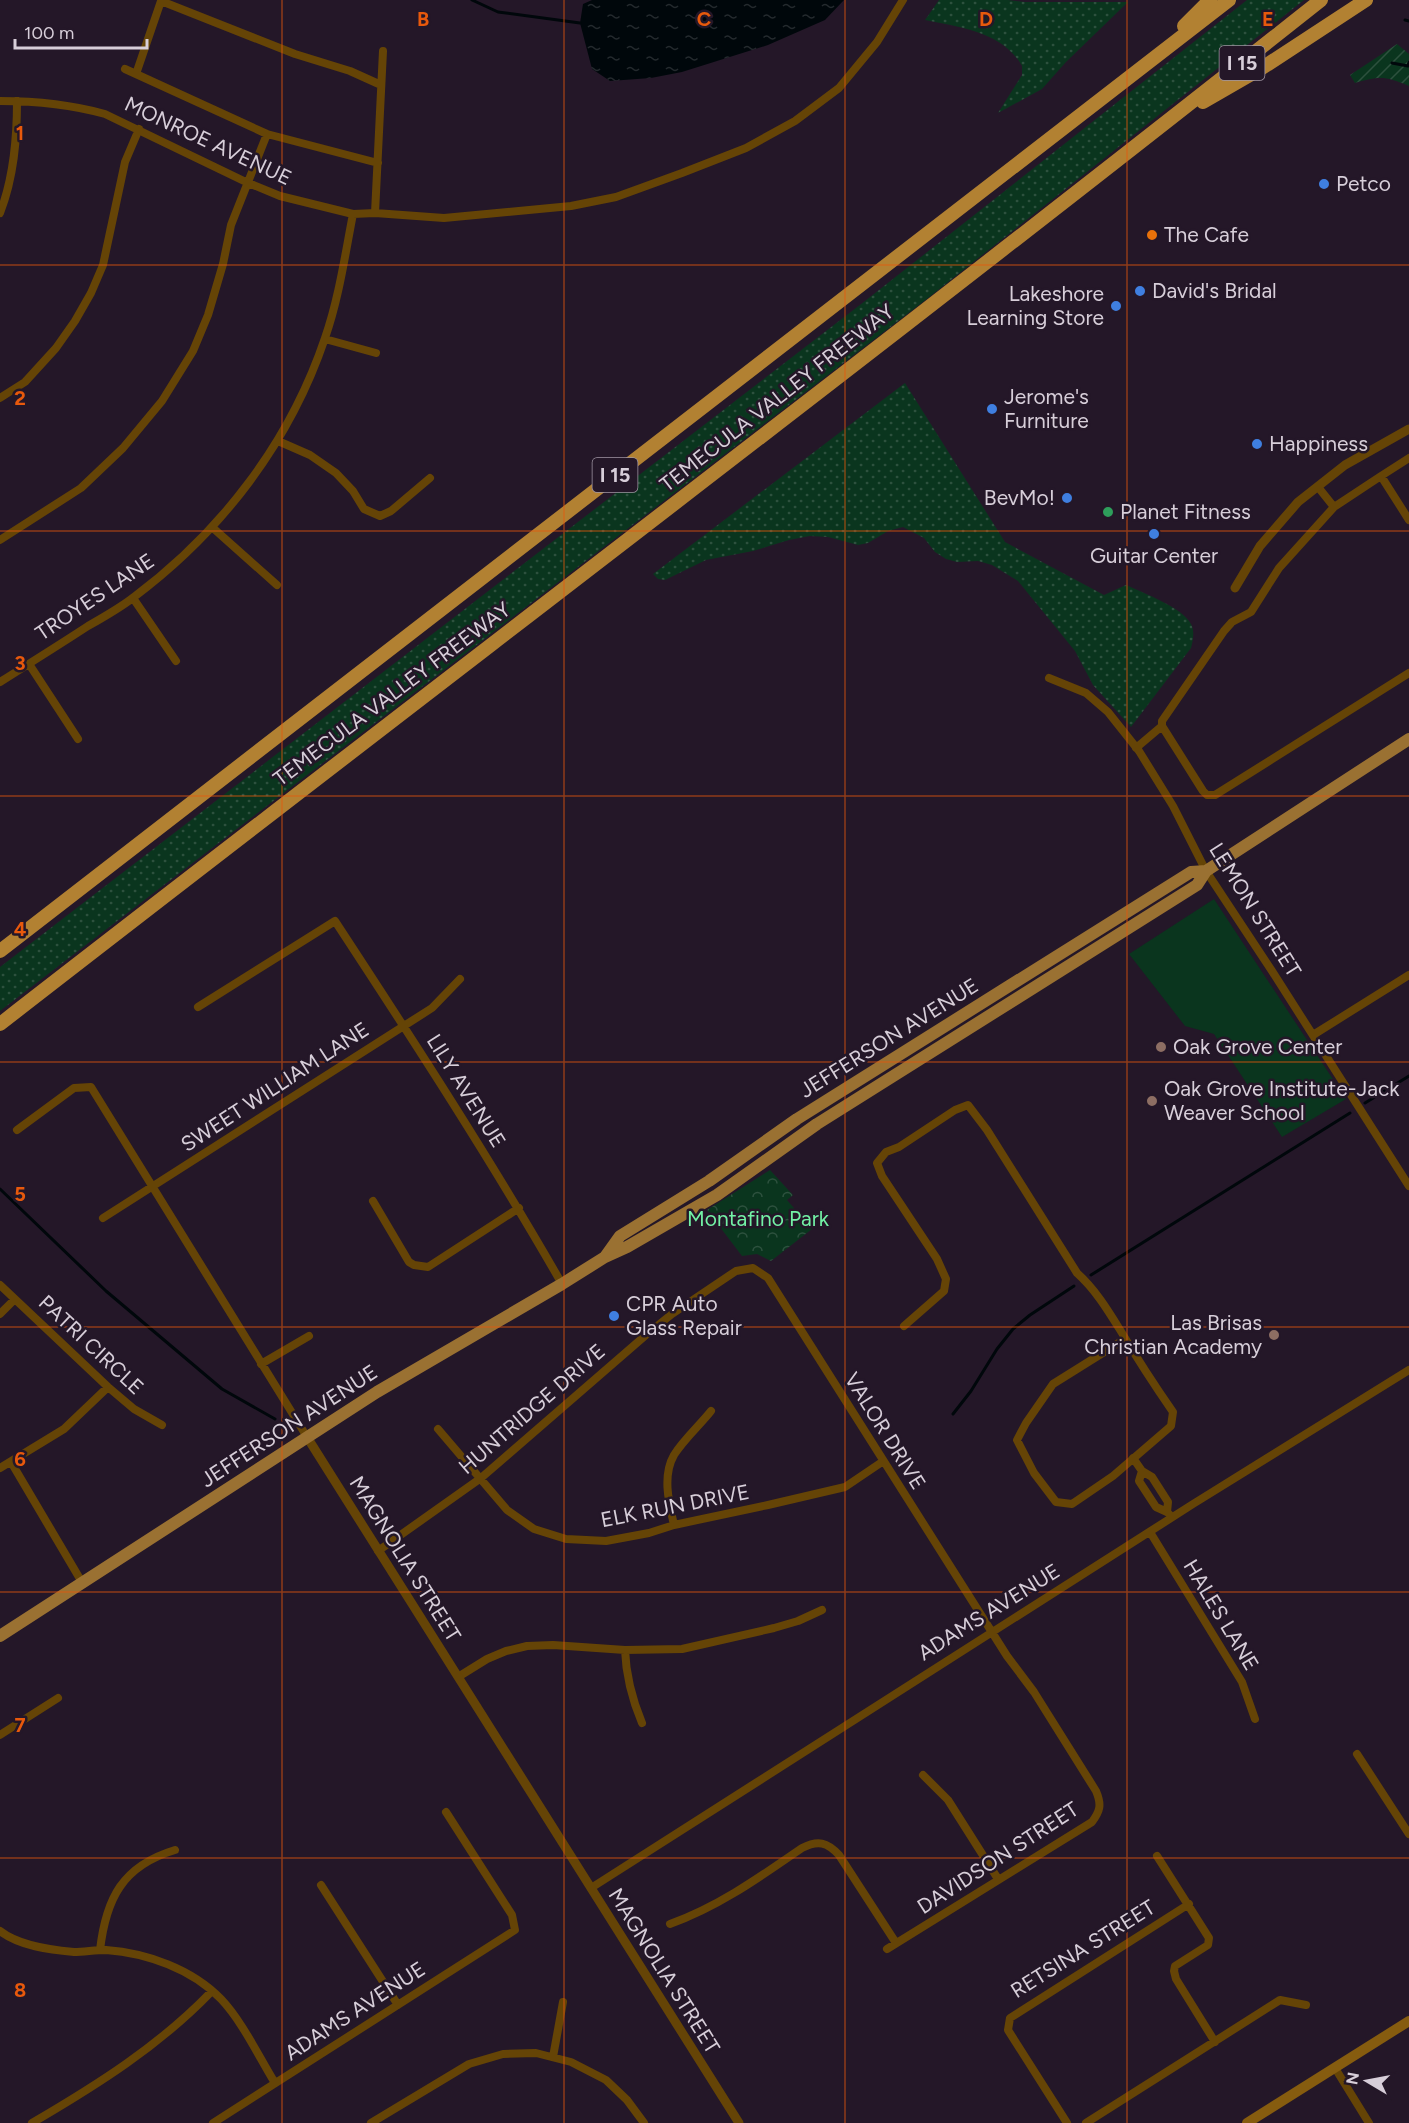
<svg xmlns="http://www.w3.org/2000/svg" width="1409" height="2123" font-family="Figtree,sans-serif">
<style>
.grass{fill:url(#grass-dots)}
.park{fill:url(#park-crowns)}
.garden{fill:url(#garden-furrows)}
.pitch{fill:#0a351e}
.water{fill:url(#water-ripples)}
.lines{fill:none;stroke-linecap:round;stroke-linejoin:round}
.stream{stroke:#00070b;stroke-width:3}
.minor{stroke:#654406;stroke-width:8}
.tertiary{stroke:#654406;stroke-width:9}
.secondary{stroke:#865c0f;stroke-width:10}
.primary{stroke:#9a7132;stroke-width:12}
.motorway{stroke:#b28132;stroke-width:14}
.grid{fill:none;stroke:#e8590c;stroke-width:1.5;stroke-opacity:0.55}
.shop-dot{fill:#3f7fe0;stroke:#241728;stroke-width:2}
.food-dot{fill:#e8710a;stroke:#241728;stroke-width:2}
.leisure-dot{fill:#2e9e5b;stroke:#241728;stroke-width:2}
.education-dot{fill:#8d6e63;stroke:#241728;stroke-width:2}
.labels{text-anchor:middle;stroke-width:5;stroke-linejoin:round;paint-order:stroke}
.shield{fill:#241728;stroke:#a197a4;stroke-width:1.5}
.shield-label{font-size:20px;font-weight:bold;fill:#d7ced9}
.street-label{font-size:21px;fill:#d7ced9;stroke:#241728}
.poi-label{font-size:21px;fill:#d7ced9;stroke:#241728;text-anchor:start}
.park-label{font-size:21px;fill:#73f2a6;stroke:#241728}
.grid-label{font-size:20px;text-anchor:middle;font-weight:bold;fill:#e8590c;stroke:#241728;stroke-width:5;stroke-linejoin:round;paint-order:stroke}
</style>
<defs>
<pattern id="grass-dots" width="8" height="8" patternUnits="userSpaceOnUse" patternTransform="scale(1.5)"><rect width="8" height="8" fill="#0a351e"/><path d="M2 2h.1M6 6h.1" fill="none" stroke="#2d513e" stroke-width="1.8" stroke-linecap="round"/></pattern>
<pattern id="park-crowns" width="20" height="18" patternUnits="userSpaceOnUse" patternTransform="scale(1.5)"><rect width="20" height="18" fill="#0a351e"/><path d="M2 6a3 3 0 1 1 6 0M12 15a3 3 0 1 1 6 0" fill="none" stroke="#2d513e"/></pattern>
<pattern id="garden-furrows" width="10" height="10" patternUnits="userSpaceOnUse" patternTransform="scale(1.5)"><rect width="10" height="10" fill="#0a351e"/><path d="M-1 1l2-2M0 10L10 0M9 11l2-2" fill="none" stroke="#2d513e"/></pattern>
<pattern id="water-ripples" width="26" height="14" patternUnits="userSpaceOnUse" patternTransform="scale(1.5)"><rect width="26" height="14" fill="#00070b"/><path d="M2 4q2-2 4 0t4 0M15 11q2-2 4 0t4 0" fill="none" stroke="#242a2e"/></pattern>
</defs>
<rect width="100%" height="100%" fill="#241728"/>
<path class="grass" d="M939,0H1008L1025,2H1128L1066,62L1042,89L998,113L1022,75V66C1003,32 960,27 925,20Z
M1247,0H1304L928,298L0,1011V967L865,301Z
M905,383L1005,542L1104,595L1126,585C1143,593 1182,607 1191,624C1195,632 1193,640 1191,648L1131,727L1093,685L1075,651L1018,581L992,565L978,561L957,562L946,559L935,552L924,538L903,527L888,531L868,543L858,545L828,537L810,536L789,540L753,551L706,560L665,580L658,579L653,574Z"/>
<path class="park" d="M770,1170L793,1195L787,1200L812,1229L771,1261L757,1254L742,1256L707,1210Z"/>
<path class="garden" d="M1397,44L1409,54V86C1385,76 1380,76 1355,83L1350,75Z"/>
<path class="pitch" d="M1214,899L1346,1099L1282,1137L1214,1034L1185,1026L1129,954Z"/>
<path class="water" d="M592,0H844L825,20L768,45L682,72L651,78L610,81L592,69L580,23L583,4Z"/>
<g class="lines">
<path class="stream" d="M472,0L498,12L580,23
M1405,20L1409,21
M1392,63L1408,66L1409,62
M1365,1103L1409,1076
M0,1189L106,1291L222,1389L275,1419
M1091,1275L1350,1113
M953,1414L971,1391L997,1349L1013,1329L1030,1315L1074,1286"/>
<path class="minor" d="M125,69L267,134L378,163
M136,74L161,1L295,54L350,71L381,85
M0,101C36,101 69,104 105,114L246,182L280,196L353,214L375,213L444,218L571,206L616,197L682,173L746,148L795,121L839,88L877,42L903,0
M0,213C14,177 17,139 17,101
M375,213L383,51
M325,339L376,353
M0,398L25,382L56,348L75,321L91,293L103,265L125,162L139,129
M278,441L310,455L336,473L353,491L364,509L380,516L391,511L430,478
M1409,458L1381,476L1409,520
M1381,476L1334,507L1279,568L1251,612L1232,622L1224,631L1162,721V726L1203,791L1207,795H1215L1409,673
M1318,487L1334,507
M213,528L277,585
M0,540L81,488L123,448L162,401L193,351L208,315L223,264L231,225L267,134
M133,598L176,661
M29,664L78,739
M1049,678L1086,693L1108,712L1139,751L1173,806L1206,871L1272,971L1409,1186
M0,682C30,663 59,645 88,626C104,617 120,608 134,597C222,531 290,442 325,338C339,298 345,255 353,214
M1136,748L1162,726
M198,1007L335,921C413,1040 491,1160 562,1284
M1313,1035L1409,975
M17,1130L74,1088L91,1087L307,1437
M373,1201L409,1262L414,1265L428,1267L519,1208
M103,1218L432,1008L460,979
M0,1285L108,1387L134,1409L162,1425
M0,1314L15,1299
M904,1326L944,1291L946,1279L937,1259L882,1176L877,1163L886,1152L899,1147L955,1110L968,1105L987,1130L1077,1273C1096,1290 1109,1312 1122,1333C1138,1360 1155,1386 1173,1412L1171,1426L1113,1476L1072,1504L1056,1502L1034,1473L1017,1440L1026,1423L1053,1384L1125,1339
M261,1364L309,1336
M438,1429L507,1510L534,1529L566,1539L606,1541L649,1533L674,1525L768,1505L845,1487L882,1462
M1133,1458L1142,1471L1152,1477L1168,1502L1167,1512
M11,1462L83,1584
M0,1468L64,1429L108,1387
M1142,1471L1139,1481L1156,1507L1167,1512L1170,1515
M674,1525C669,1503 662,1476 674,1455C684,1439 700,1425 711,1411
M1150,1532L1242,1682L1255,1719
M378,1551L481,1478L646,1335L672,1314L736,1271L753,1268L768,1278L1007,1656L1034,1692L1096,1791C1102,1805 1100,1811 1092,1822L887,1949
M625,1650C626,1676 632,1699 642,1723
M458,1677L487,1659L506,1651L527,1646L553,1645L625,1650L682,1649L774,1628L798,1621L822,1610
M0,1735L58,1698
M1357,1754L1409,1834
M923,1775L948,1800L998,1879
M1157,1856L1209,1938L1208,1945L1175,1966L1174,1971L1176,1979L1215,2042
M321,1885L398,2005
M591,1888L1193,1504L1409,1370
M670,1924C718,1907 760,1877 802,1848C818,1840 827,1842 839,1855L896,1943
M0,1931C19,1946 50,1950 74,1952C84,1952 95,1950 106,1950C147,1953 192,1969 221,1999C242,2021 259,2057 275,2083
M100,1950C106,1899 122,1866 175,1850
M553,2057L563,2002
M1335,2068L1369,2123
M32,2123C97,2085 159,2046 211,1992
M213,2123L515,1930L512,1915L446,1812
M371,2123L469,2064L503,2054L536,2053L571,2062L606,2080L627,2100L644,2123
M1067,2123L1008,2030L1010,2018L1189,1904
M1086,2123L1280,2000L1306,2005"/>
<path class="tertiary" d="M1235,588L1260,546L1298,502L1345,465L1409,429
M307,1437L739,2123"/>
<path class="secondary" d="M1247,2123L1409,2021"/>
<path class="primary" d="M605,1257L620,1236L709,1181L797,1119L1191,872L1206,871
M0,1636L377,1392L562,1284L605,1257L627,1247L717,1195L817,1124L1197,885L1206,871L1409,739"/>
<path class="motorway" d="M1184,26L1210,0
M1203,102L1262,68L1366,0
M0,951L1229,0
M0,1024C440,682 884,346 1321,0"/>
</g>
<path class="grid" d="M282,0V2123M564,0V2123M845,0V2123M1127,0V2123M0,265H1409M0,531H1409M0,796H1409M0,1062H1409M0,1327H1409M0,1592H1409M0,1858H1409"/>
<g class="shop-dot">
<circle cx="1324" cy="184" r="6"/>
<circle cx="1140" cy="291" r="6"/>
<circle cx="1116" cy="306" r="6"/>
<circle cx="992" cy="409" r="6"/>
<circle cx="1257" cy="444" r="6"/>
<circle cx="1067" cy="498" r="6"/>
<circle cx="1154" cy="534" r="6"/>
<circle cx="614" cy="1316" r="6"/>
</g>
<circle class="food-dot" cx="1152" cy="235" r="6"/>
<circle class="leisure-dot" cx="1108" cy="512" r="6"/>
<g class="education-dot">
<circle cx="1161" cy="1047" r="6"/>
<circle cx="1152" cy="1101" r="6"/>
<circle cx="1274" cy="1335" r="6"/>
</g>
<g class="labels">
<g class="shield">
<rect x="1219.5" y="46" width="45" height="34" rx="4.5"/>
<rect x="592.5" y="458" width="45" height="34" rx="4.5"/>
</g>
<g class="shield-label">
<text x="1242" y="70">I 15</text>
<text x="615" y="482">I 15</text>
</g>
<g class="street-label">
<text transform="translate(208 141) rotate(25)" y="7">MONROE AVENUE</text>
<text transform="translate(777 398) rotate(-38)" y="7">TEMECULA VALLEY FREEWAY</text>
<text transform="translate(95 597) rotate(-34)" y="7">TROYES LANE</text>
<text transform="translate(392 694) rotate(-37)" y="7">TEMECULA VALLEY FREEWAY</text>
<text transform="translate(1255 910) rotate(58)" y="7">LEMON STREET</text>
<text transform="translate(889 1038) rotate(-32)" y="7">JEFFERSON AVENUE</text>
<text transform="translate(275 1087) rotate(-33)" y="7">SWEET WILLIAM LANE</text>
<text transform="translate(466 1091) rotate(58)" y="7">LILY AVENUE</text>
<text transform="translate(91 1345) rotate(43)" y="7">PATRI CIRCLE</text>
<text transform="translate(532 1409) rotate(-41)" y="7">HUNTRIDGE DRIVE</text>
<text transform="translate(289 1426) rotate(-33)" y="7">JEFFERSON AVENUE</text>
<text transform="translate(885 1431) rotate(58)" y="7">VALOR DRIVE</text>
<text transform="translate(675 1506) rotate(-11)" y="7">ELK RUN DRIVE</text>
<text transform="translate(405 1559) rotate(58)" y="7">MAGNOLIA STREET</text>
<text transform="translate(989 1612) rotate(-32)" y="7">ADAMS AVENUE</text>
<text transform="translate(1221 1615) rotate(59)" y="7">HALES LANE</text>
<text transform="translate(998 1858) rotate(-33)" y="7">DAVIDSON STREET</text>
<text transform="translate(1083 1949) rotate(-32)" y="7">RETSINA STREET</text>
<text transform="translate(664 1971) rotate(58)" y="7">MAGNOLIA STREET</text>
<text transform="translate(355 2011) rotate(-33)" y="7">ADAMS AVENUE</text>
</g>
<g class="poi-label">
<text x="1336" y="191">Petco</text>
<text x="1164" y="242">The Cafe</text>
<text x="1152" y="298">David's Bridal</text>
<text x="1104" y="301" text-anchor="end">Lakeshore<tspan x="1104" dy="24">Learning Store</tspan></text>
<text x="1004" y="404">Jerome's<tspan x="1004" dy="24">Furniture</tspan></text>
<text x="1269" y="451">Happiness</text>
<text x="1055" y="505" text-anchor="end">BevMo!</text>
<text x="1120" y="519">Planet Fitness</text>
<text x="1154" y="563" text-anchor="middle">Guitar Center</text>
<text x="1173" y="1054">Oak Grove Center</text>
<text x="1164" y="1096">Oak Grove Institute-Jack<tspan x="1164" dy="24">Weaver School</tspan></text>
<text x="626" y="1311">CPR Auto<tspan x="626" dy="24">Glass Repair</tspan></text>
<text x="1262" y="1330" text-anchor="end">Las Brisas<tspan x="1262" dy="24">Christian Academy</tspan></text>
</g>
<g class="park-label">
<text x="758" y="1226">Montafino Park</text>
</g>
</g>
<g class="grid-label">
<text x="423" y="26">B</text>
<text x="704" y="26">C</text>
<text x="986" y="26">D</text>
<text x="1268" y="26">E</text>
<text x="20" y="140">1</text>
<text x="20" y="405">2</text>
<text x="20" y="670">3</text>
<text x="20" y="936">4</text>
<text x="20" y="1201">5</text>
<text x="20" y="1466">6</text>
<text x="20" y="1732">7</text>
<text x="20" y="1997">8</text>
</g>
<g transform="translate(1367 2081) rotate(280)" stroke="#241728" stroke-width="4.5" paint-order="stroke">
<path d="M0-4.5L10 22L0 15L-10 22Z" fill="#d7ced9"/>
<text y="-9" font-size="16" font-weight="bold" text-anchor="middle" fill="#d7ced9">N</text>
</g>
<path d="M15 39v9h132v-9" fill="none" stroke="#d7ced9" stroke-width="3"/>
<text x="24" y="39" font-size="18" fill="#d7ced9" stroke="#241728" stroke-width="4.5" paint-order="stroke">100 m</text>
</svg>
